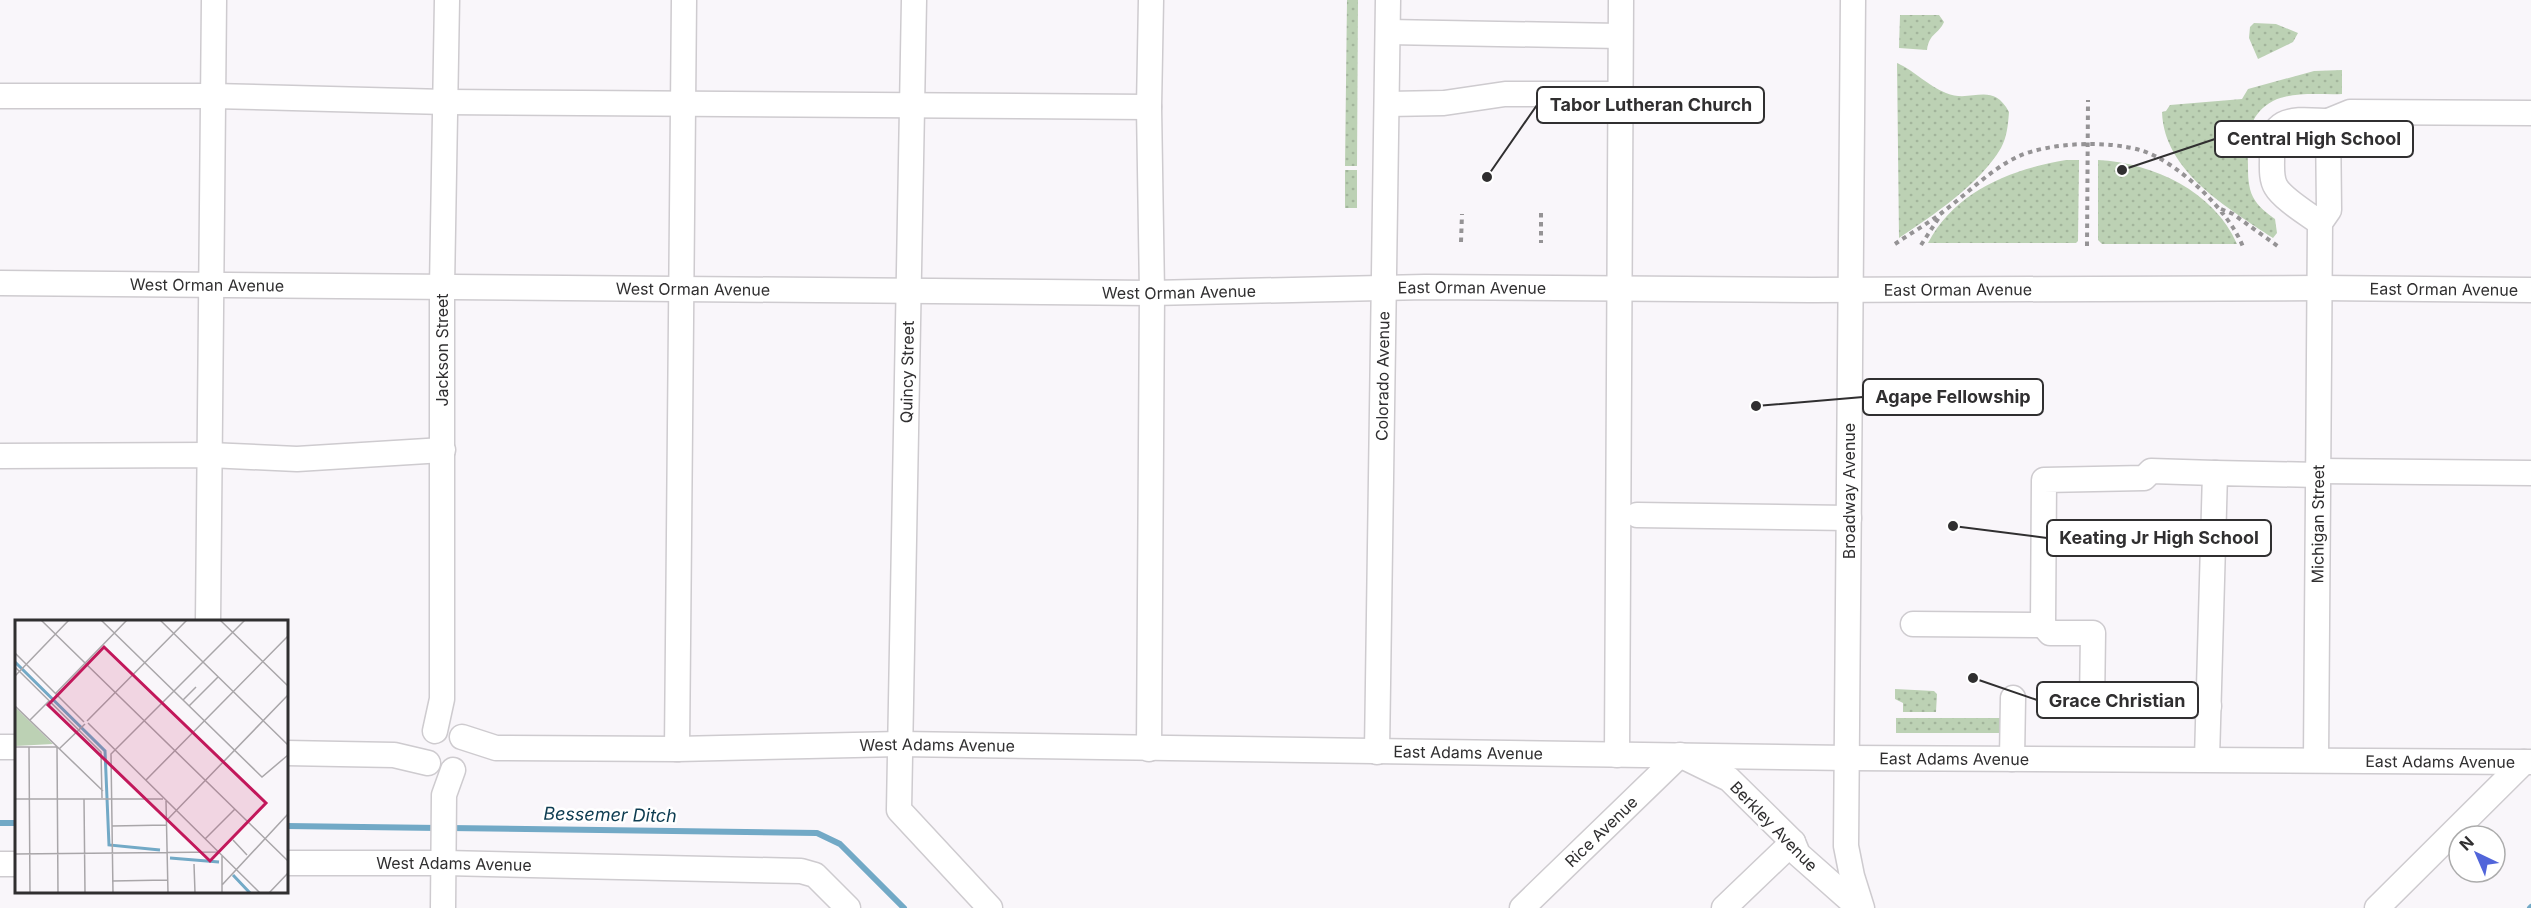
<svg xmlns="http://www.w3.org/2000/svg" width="2531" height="908" font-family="Inter,sans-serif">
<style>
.grass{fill:url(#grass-dots)}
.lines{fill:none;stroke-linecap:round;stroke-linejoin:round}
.stream{stroke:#72a9c6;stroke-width:6}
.minor-casing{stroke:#cecbcf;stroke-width:27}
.path{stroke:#959395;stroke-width:4;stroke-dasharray:4.5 4.5;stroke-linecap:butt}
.minor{stroke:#fff;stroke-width:24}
.labels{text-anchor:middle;stroke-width:5;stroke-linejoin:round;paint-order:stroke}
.street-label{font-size:16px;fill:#302f30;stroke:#fff}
.water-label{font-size:18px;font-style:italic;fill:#0d3c51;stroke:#fff}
.inset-river{fill:none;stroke:#72a9c6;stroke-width:3}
.inset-road{fill:none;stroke:#a9a6a9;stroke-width:1.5}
.view{fill:#c2185b;fill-opacity:0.15;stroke:#c2185b;stroke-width:3}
.inset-edge{fill:none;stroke:#302f30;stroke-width:3}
.leader{fill:none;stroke:#302f30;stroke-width:2}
.callout-dot{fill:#302f30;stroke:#fff;stroke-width:2}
.callout{fill:#fff;stroke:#302f30;stroke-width:2}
.callout-label{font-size:18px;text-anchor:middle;font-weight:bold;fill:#302f30}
</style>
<defs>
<pattern id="grass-dots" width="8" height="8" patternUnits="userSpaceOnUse" patternTransform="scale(1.5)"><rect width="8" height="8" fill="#bcd1b4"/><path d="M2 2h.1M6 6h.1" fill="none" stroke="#a2b49b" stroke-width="1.8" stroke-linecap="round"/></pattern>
</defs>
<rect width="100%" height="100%" fill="#f9f6fa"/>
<path class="grass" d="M1347,0H1358L1357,166H1345Z
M1900,15H1939L1944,22C1939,34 1929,33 1927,50L1899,48Z
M2254,23L2276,24L2298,33L2293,42L2258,59L2249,38L2250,27Z
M1897,63C1915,71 1928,86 1946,93C1971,104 1992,80 2009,112C2008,125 2007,137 2001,148C1980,184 1932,216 1899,238Z
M2342,70V94C2320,95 2293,91 2273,101C2247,115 2247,139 2248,165C2248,175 2248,187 2253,197C2258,207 2267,213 2275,219L2277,233L2273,238C2228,208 2164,172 2162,112L2166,111L2170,105L2242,99L2248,89L2314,71Z
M2066,160H2079L2078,241L2076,243H1928C1955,191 2012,169 2066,160Z
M2098,160C2153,163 2214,191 2237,244H2102L2098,240Z
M1345,170H1357V208H1345Z
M1895,689L1934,691L1937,694L1936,712H1903V703L1895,699Z
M1896,718H2004V733H1896Z"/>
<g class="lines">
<path class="stream" d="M0,823H16
M286,826L439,828
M449,828L817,833L840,844L904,908
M2530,908L2531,907"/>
<defs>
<g id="minor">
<path d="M914,0L899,810L990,908"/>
<path d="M1853,0L1846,846L1852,876L1862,908"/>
<path d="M1388,32L1620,36"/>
<path d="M0,96H213L445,102L1149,107"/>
<path d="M1387,104L1444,103L1505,94H1619"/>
<path d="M2328,121L2350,112L2531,113"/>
<path id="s1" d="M0,283L1152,293L1425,287L1811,290L2320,288L2531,290"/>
<path d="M0,456L209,455L297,459L443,450"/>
<path d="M2319,471L2531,473"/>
<path d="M1637,515L1849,518"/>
<path d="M208,622L214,0"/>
<path d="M1913,624L2043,625L2044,480L2144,478L2151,471L2215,473"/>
<path d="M2043,625L2050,633H2093L2092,704L2209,706"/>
<path d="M435,731L442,699V287L447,0"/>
<path id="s2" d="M462,737L496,748L677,749L900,744L1848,758L2531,762"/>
<path d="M0,747H16"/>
<path d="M677,749L684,0"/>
<path d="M1149,749L1152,293L1149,107L1151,0"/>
<path id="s3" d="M1377,752L1388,0"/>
<path d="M286,753L394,755L428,763"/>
<path d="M1617,755L1621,0"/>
<path d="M1688,759L1729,779L1793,842L1798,854L1859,908"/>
<path d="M2012,759L2013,698"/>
<path d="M2207,759L2215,473L2319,475"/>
<path id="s4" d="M2316,760L2320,223L2329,210L2328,121C2295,120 2268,114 2272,159C2272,167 2271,179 2276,187C2283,199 2308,214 2320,223"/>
<path id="s5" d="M286,863H445L801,871L815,875L848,908"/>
<path d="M0,864H16"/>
<path d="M443,908L444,795L453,770"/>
<path id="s6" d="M1522,908L1680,755"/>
<path d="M1724,908L1793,842"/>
<path d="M2377,908L2524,762"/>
</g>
</defs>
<use href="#minor" class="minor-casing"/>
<path class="path" d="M2221,209L2233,214L2279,247
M1541,213V243
M1461,242L1462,214
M1895,244C1911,233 1929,223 1944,211C1968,193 1990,170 2017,157C2049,142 2109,140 2143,151C2179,163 2230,212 2243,247
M1921,245L1940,216
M2087,246L2088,100"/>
<use href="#minor" class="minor"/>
</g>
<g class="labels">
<g class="street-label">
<text dy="6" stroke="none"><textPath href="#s1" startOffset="207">West Orman Avenue</textPath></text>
<text dy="6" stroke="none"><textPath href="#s1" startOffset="1472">East Orman Avenue</textPath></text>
<text dy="6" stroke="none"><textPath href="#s1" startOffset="693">West Orman Avenue</textPath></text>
<text dy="6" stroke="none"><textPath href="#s1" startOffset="1958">East Orman Avenue</textPath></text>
<text dy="6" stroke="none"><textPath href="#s1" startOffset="2444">East Orman Avenue</textPath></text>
<text dy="6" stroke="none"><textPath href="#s1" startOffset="1179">West Orman Avenue</textPath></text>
<text transform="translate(442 350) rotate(-90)" y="6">Jackson Street</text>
<text transform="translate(907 372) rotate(-89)" y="6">Quincy Street</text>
<text dy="6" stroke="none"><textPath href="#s3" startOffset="376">Colorado Avenue</textPath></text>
<text transform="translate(1849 491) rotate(-90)" y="6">Broadway Avenue</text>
<text dy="6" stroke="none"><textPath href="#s4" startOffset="236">Michigan Street</textPath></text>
<text dy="6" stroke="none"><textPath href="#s2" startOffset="477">West Adams Avenue</textPath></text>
<text dy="6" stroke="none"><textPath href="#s2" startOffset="1008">East Adams Avenue</textPath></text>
<text dy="6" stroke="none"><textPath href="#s2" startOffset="1494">East Adams Avenue</textPath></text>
<text dy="6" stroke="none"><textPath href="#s2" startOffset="1980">East Adams Avenue</textPath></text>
<text transform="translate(1774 826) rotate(46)" y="6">Berkley Avenue</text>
<text dy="6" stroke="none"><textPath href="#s6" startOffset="110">Rice Avenue</textPath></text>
<text dy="6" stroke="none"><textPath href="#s5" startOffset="168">West Adams Avenue</textPath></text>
</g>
<g class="water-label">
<text transform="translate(610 815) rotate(1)" y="6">Bessemer Ditch</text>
</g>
</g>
<g transform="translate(15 620)">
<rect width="273" height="273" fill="#f9f6fa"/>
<path d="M0,87L38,124L0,126Z" fill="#bcd1b4"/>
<path class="inset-river" d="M0,42L90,131L94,225L145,230M155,238L204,242M218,255L235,273"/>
<path class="inset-road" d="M26,0L273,241M86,0L247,157L273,135M145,0L273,125M205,0L273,66M0,33L69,102M0,47L86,132L87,178M0,56L54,0M41,73L112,0M168,80L181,67M0,86L88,171M174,86L203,57M15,100L34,81M72,101L172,0M73,103L245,273M0,127H42L43,273M14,127L15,273M44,129L70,104M131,160L273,16M0,179H148M69,179L70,273M151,181L153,273M152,200L273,75M97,206L152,205M190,219L220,189M218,220L232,235M0,234L203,232M179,244L180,273M97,261L152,260M207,265L273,194M98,273L96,134L230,0M207,273V236M254,273L273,253"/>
<path class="view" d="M89,27L251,183L195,241L33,85Z"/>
<rect width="273" height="273" class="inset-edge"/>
</g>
<path class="leader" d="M1487 177L1537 105M2122 170L2215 139M1756 406L1863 397M1953 526L2047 538M1973 678L2037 700"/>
<g class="callout-dot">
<circle cx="1487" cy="177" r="6"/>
<circle cx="2122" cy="170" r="6"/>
<circle cx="1756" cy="406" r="6"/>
<circle cx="1953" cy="526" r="6"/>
<circle cx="1973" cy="678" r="6"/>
</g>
<g class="callout">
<rect x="1537" y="87" width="227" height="36" rx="6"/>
<rect x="2215" y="121" width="198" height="36" rx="6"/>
<rect x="1863" y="379" width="180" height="36" rx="6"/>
<rect x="2047" y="520" width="224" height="36" rx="6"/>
<rect x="2037" y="682" width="161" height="36" rx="6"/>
</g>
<g class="callout-label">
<text x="1651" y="111">Tabor Lutheran Church</text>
<text x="2314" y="145">Central High School</text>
<text x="1953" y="403">Agape Fellowship</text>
<text x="2159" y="544">Keating Jr High School</text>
<text x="2117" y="707">Grace Christian</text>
</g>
<g transform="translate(2477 854) rotate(316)"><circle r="28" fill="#ffffff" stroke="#acacac" stroke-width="1.5"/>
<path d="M0-4.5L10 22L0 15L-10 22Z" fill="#5165da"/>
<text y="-9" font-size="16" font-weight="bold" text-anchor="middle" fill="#302f30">N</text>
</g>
</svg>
